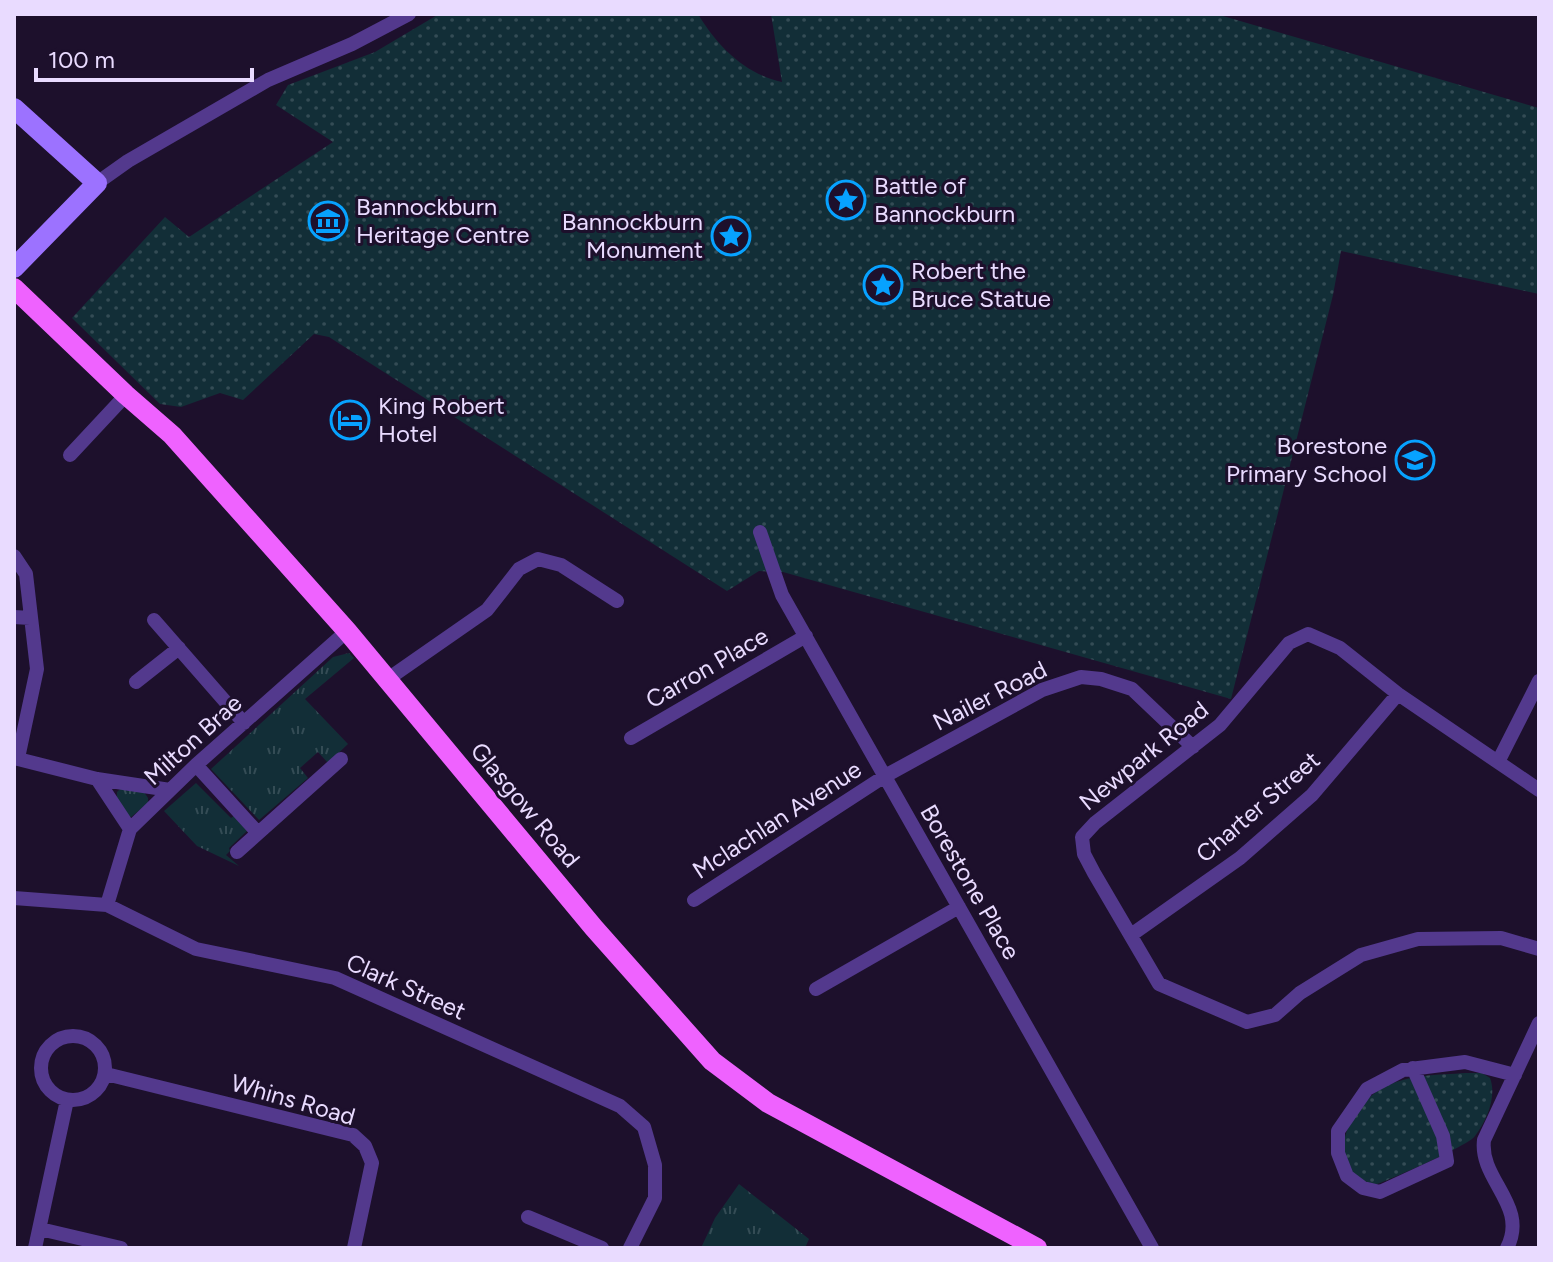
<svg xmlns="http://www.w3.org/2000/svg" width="1553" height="1262" font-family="Figtree,sans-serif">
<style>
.grass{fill:url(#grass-tufts)}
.park{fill:url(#park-dots)}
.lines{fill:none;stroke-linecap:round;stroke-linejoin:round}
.street{stroke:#53398d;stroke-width:14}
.secondary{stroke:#9c72ff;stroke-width:20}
.primary{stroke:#ef62ff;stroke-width:20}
.labels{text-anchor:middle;stroke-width:6;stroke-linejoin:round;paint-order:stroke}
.poi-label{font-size:24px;fill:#e9dbff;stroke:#1d102c;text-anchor:start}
.street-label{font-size:24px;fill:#e9dbff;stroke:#1d102c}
</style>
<defs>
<pattern id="grass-tufts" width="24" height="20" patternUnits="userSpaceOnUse" patternTransform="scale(2)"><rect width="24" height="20" fill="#122e37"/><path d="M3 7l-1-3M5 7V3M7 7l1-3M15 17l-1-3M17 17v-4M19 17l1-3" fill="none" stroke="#344c55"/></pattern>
<pattern id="park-dots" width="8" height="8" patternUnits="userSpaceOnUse" patternTransform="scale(2)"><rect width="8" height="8" fill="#122e37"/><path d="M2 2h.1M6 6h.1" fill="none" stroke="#344c55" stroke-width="1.8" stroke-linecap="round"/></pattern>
</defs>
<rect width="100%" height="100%" fill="#1d102c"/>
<path class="grass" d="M349,653L354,658L305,699L348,744L328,763L318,752L300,768L308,778L259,820L211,769L333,657Z
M196,783L231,818L234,816L247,831L229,848L230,851L226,855L239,866L197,846L164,811Z
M122,787L144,792L148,798V803L131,817L125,815L117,800V792Z
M739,1184L809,1239L805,1248H701L715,1218Z"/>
<path class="park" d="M439,14H698C717,46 745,74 782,82L771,14H1216L1539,108V294L1341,251L1333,295L1231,699L783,572L759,571L727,591L329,337L314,334L243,400L220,393L181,407L160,404L72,318L165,217L189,237L333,142L276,105L288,85L375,52Z
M1466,1073H1482L1490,1078C1497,1096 1487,1120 1475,1136C1468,1146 1391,1179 1375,1185C1370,1183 1363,1181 1358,1177C1326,1153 1354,1104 1381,1089C1407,1074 1438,1075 1466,1073Z"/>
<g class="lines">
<path class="street" d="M97,183L128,161L268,80L352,44L409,14
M70,455L126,395
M760,532L782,595L1152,1248
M14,556L26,574L37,669L18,758
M14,617L30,618
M154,620L244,723
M385,681L487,610L519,569L538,559L561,565L617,601
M136,682L179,648
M631,738L806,636
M14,758L97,779L170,790
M1498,762L1539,681
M196,765L258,833
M97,779L130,829
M1539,790L1398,694L1340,648L1308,634L1289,643L1220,725L1095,823L1082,837L1084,854L1094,873L1159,984L1247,1022L1275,1015L1300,993L1361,955L1418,939L1501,938L1539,949
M237,852L341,759
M14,898L107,905L196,949L335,978L620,1106L644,1127L655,1165V1198L630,1248
M694,900L885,776L1042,690L1081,677L1101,679L1132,689L1193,747
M107,905L130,829L196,765L347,631
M1131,935L1240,858L1312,795L1398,694
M816,989L959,907
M41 1068a32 32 0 1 1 64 0a32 32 0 1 1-64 0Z
M1413,1068L1443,1136L1447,1161L1380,1192L1363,1188L1347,1176L1338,1153V1131L1367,1089L1403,1070L1465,1062L1515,1075
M106,1074L353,1135L365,1146L372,1163L354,1248
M528,1217L602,1248
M40,1229L121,1248
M35,1248L67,1100
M1507,1248C1529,1205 1479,1180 1484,1140L1539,1023"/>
<path class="secondary" d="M14,108L97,183L14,268"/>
<path class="primary" d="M14,288L126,395L172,435L347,631L594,928L712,1061L768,1103L1037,1248"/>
</g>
<defs>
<symbol id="sight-ring" viewBox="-11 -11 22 22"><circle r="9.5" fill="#1d102c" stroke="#07a2ff" stroke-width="1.5"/><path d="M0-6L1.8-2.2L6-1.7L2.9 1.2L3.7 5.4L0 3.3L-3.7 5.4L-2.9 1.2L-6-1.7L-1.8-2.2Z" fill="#07a2ff"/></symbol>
<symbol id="museum-ring" viewBox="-11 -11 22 22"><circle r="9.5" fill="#1d102c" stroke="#07a2ff" stroke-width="1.5"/><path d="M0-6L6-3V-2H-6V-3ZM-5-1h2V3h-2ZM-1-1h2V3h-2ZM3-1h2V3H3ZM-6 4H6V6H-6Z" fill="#07a2ff"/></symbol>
<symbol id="hotel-ring" viewBox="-11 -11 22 22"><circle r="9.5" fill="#1d102c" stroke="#07a2ff" stroke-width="1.5"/><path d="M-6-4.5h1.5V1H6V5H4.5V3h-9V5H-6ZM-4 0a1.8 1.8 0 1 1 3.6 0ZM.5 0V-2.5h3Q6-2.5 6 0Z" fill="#07a2ff"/></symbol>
<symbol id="school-ring" viewBox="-11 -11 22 22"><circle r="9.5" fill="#1d102c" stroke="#07a2ff" stroke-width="1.5"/><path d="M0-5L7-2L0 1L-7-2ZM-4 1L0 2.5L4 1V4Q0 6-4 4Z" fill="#07a2ff"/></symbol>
</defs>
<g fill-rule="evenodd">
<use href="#sight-ring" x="824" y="178" width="44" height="44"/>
<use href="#museum-ring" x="306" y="199" width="44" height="44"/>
<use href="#sight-ring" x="709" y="214" width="44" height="44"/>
<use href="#sight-ring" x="861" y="263" width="44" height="44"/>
<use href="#hotel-ring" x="328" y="398" width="44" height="44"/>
<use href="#school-ring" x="1393" y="438" width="44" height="44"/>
</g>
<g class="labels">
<g class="poi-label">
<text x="874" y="194">Battle of<tspan x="874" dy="28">Bannockburn</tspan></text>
<text x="356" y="215">Bannockburn<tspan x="356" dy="28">Heritage Centre</tspan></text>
<text x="703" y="230" text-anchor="end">Bannockburn<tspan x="703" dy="28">Monument</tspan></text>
<text x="911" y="279">Robert the<tspan x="911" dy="28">Bruce Statue</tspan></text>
<text x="378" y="414">King Robert<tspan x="378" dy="28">Hotel</tspan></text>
<text x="1387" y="454" text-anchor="end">Borestone<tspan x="1387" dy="28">Primary School</tspan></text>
</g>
<g class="street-label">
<text transform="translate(707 668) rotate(-30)" y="8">Carron Place</text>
<text transform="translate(990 696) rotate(-27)" y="8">Nailer Road</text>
<text transform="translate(193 740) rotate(-42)" y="8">Milton Brae</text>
<text transform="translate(1144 756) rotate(-39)" y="8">Newpark Road</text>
<text transform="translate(525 805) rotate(50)" y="8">Glasgow Road</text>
<text transform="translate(1258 807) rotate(-41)" y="8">Charter Street</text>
<text transform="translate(777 820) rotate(-33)" y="8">Mclachlan Avenue</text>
<text transform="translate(970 882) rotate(60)" y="8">Borestone Place</text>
<text transform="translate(406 987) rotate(24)" y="8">Clark Street</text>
<text transform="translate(293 1100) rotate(16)" y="8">Whins Road</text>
</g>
</g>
<rect width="1553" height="1262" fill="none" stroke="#e9dbff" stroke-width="32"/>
<path d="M36 68v12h216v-12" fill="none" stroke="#e9dbff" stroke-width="4"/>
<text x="48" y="68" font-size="24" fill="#e9dbff" stroke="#1d102c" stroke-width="6" paint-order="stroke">100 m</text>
</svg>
